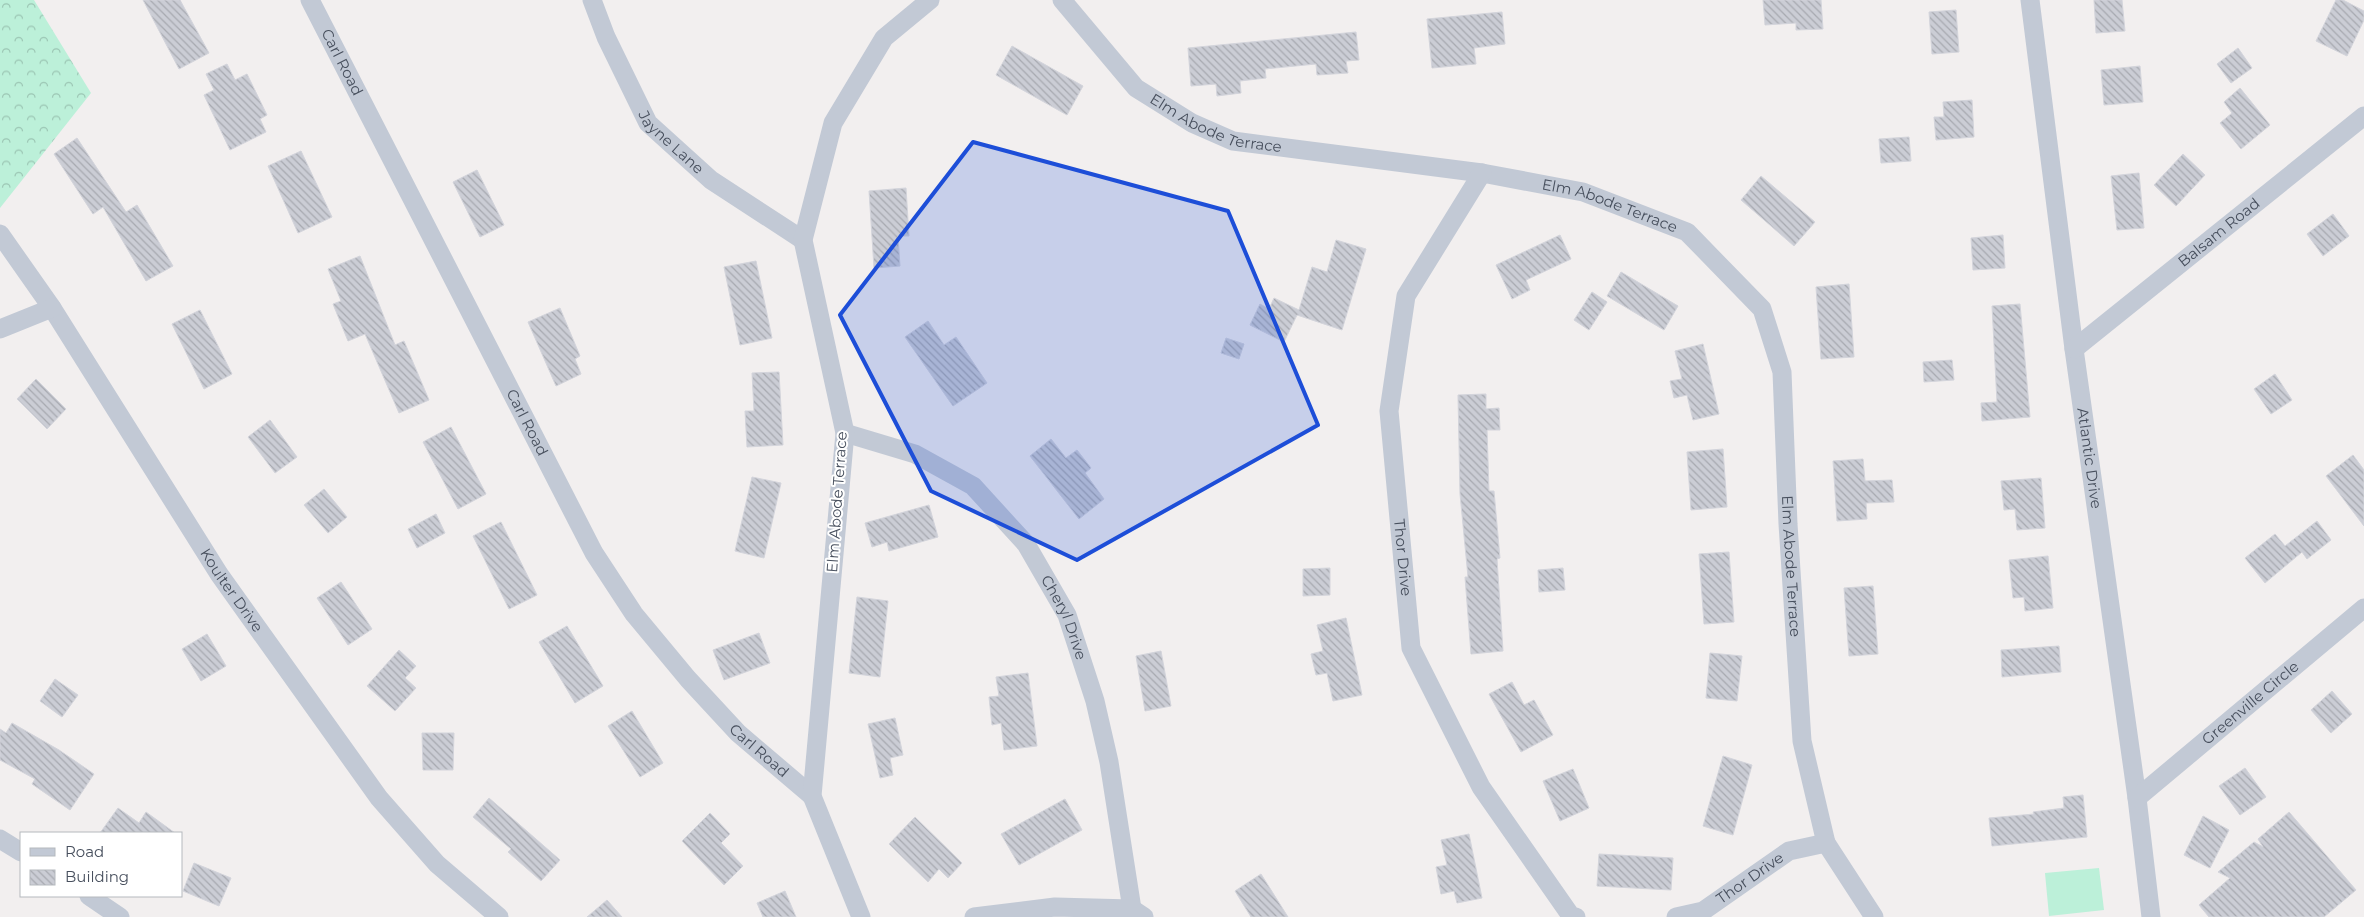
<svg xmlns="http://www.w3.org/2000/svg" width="2364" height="917" font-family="Montserrat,sans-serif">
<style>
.forest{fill:url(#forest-crowns)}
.garden{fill:#bcf0d9}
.building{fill:url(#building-back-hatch);stroke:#d3d4db}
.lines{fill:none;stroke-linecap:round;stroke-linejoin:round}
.minor{stroke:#c2c9d5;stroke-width:19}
.marked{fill:#1d4ed8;fill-opacity:0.2;stroke:#1d4ed8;stroke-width:4;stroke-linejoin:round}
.labels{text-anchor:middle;stroke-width:4;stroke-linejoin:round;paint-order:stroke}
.street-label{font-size:15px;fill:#474f5d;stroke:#fff}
</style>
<defs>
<pattern id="forest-crowns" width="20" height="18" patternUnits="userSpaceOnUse" patternTransform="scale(1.25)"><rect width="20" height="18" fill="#bcf0d9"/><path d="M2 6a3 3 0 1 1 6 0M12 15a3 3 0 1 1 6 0" fill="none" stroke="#9bc5b3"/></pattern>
<pattern id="building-back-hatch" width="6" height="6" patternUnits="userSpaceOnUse" patternTransform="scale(1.25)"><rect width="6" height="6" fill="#cbcdd5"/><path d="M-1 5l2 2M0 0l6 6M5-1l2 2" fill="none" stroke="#a7a9b0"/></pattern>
</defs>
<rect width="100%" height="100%" fill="#f2efef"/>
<path class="forest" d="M0,0H34L91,93L0,208Z"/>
<path class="garden" d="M2099,868L2104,910L2049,916L2045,873Z"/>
<path class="building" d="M143,0H180L209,53L179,69Z
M1763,0H1821L1823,29L1796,30V23L1765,25Z
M2094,0H2122L2125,31L2096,33Z
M2336,0H2343L2364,11V20L2347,56L2316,41Z
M1956,10L1959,52L1932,54L1929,12Z
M1502,12L1505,44L1474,48L1476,64L1432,68L1427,19Z
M1356,32L1359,60L1346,61L1348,73L1317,75L1316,64L1265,69L1266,78L1240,81L1241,93L1217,96L1216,84L1191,86L1188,48Z
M1012,46L1083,86L1067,115L996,75Z
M2238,48L2252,68L2231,83L2217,64Z
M227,64L235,80L247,74L267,115L260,119L266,132L230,150L204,95L214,90L206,74Z
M2140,66L2143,102L2104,105L2101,70Z
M2240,88L2270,125L2241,149L2220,123L2232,113L2224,102Z
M1972,100L1974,137L1936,140L1934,117H1944L1943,102Z
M1909,137L1911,161L1881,163L1879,139Z
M77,138L126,212L137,205L173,266L146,281L103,207L93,214L54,154Z
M301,151L332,217L298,233L268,166Z
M2183,154L2205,175L2176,206L2154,185Z
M477,170L504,225L480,237L453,182Z
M2139,173L2144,228L2117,230L2111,176Z
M1761,176L1815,222L1794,246L1741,200Z
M906,188L909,236H898L900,266L874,268L869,191Z
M2333,214L2349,236L2323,256L2307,234Z
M1560,235L1571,259L1526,280L1530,290L1512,299L1496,265Z
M2003,235L2005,268L1973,270L1971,238Z
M1336,240L1366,249L1342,330L1297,315L1284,342L1250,325L1260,304L1269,309L1274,298L1299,310L1312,267L1327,272Z
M360,256L395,345L404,341L429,400L399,413L365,334L348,341L333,304L341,301L328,269Z
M756,261L772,338L740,345L724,267Z
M1621,272L1678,306L1664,330L1607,296Z
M1849,284L1854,357L1821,359L1816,287Z
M1592,292L1607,302L1589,330L1574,320Z
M2020,304L2030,417L1982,421L1981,403L1997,402L1992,306Z
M560,308L580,356L575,359L581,374L556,386L528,322Z
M200,310L232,374L204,389L172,324Z
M928,321L944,345L956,337L987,383L953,406L905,337Z
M1226,338L1244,344L1239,359L1221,353Z
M1703,344L1719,414L1693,420L1687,395L1674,398L1670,381L1682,379L1675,351Z
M1952,360L1954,380L1924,382L1923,362Z
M779,372L783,445L747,447L745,411H754L752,373Z
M2275,374L2292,400L2271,414L2254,389Z
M36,379L66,409L47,429L17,399Z
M1486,394V409L1499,408L1500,430H1487L1489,491H1494L1500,558L1497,559L1503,651L1471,654L1465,577H1468L1460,494L1458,395Z
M270,420L297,457L275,473L248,437Z
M451,427L486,494L458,509L423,442Z
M1051,439L1066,458L1077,450L1091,468L1085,473L1104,499L1079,519L1030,456Z
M1723,449L1727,507L1691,510L1687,452Z
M2353,455L2364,470V526L2326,476Z
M1863,459L1865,481L1892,480L1894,502L1866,503L1867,519L1837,521L1833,461Z
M752,477L781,483L764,558L735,551Z
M2041,478L2045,528L2017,530L2015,509L2004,510L2001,481Z
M324,489L347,517L328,533L304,505Z
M929,505L938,537L889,551L887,542L872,547L865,523Z
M436,514L445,533L417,548L408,529Z
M2317,521L2331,540L2307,559L2302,552L2265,583L2245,558L2275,534L2285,546Z
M501,522L537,595L509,609L473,536Z
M1729,552L1734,622L1704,624L1699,554Z
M2048,556L2053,608L2025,611L2024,597L2013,598L2009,560Z
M1330,568V595L1303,596V569Z
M1563,568L1565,590L1539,592L1538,570Z
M341,582L372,629L348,645L317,598Z
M1873,586L1878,654L1849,656L1844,588Z
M857,597L888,601L880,677L849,673Z
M1346,618L1362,695L1333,701L1327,673L1316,675L1311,654L1323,651L1317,625Z
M567,626L603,686L575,703L539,642Z
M759,633L770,663L724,680L713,650Z
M207,634L226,666L201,681L182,649Z
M2059,646L2061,672L2002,677L2001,650Z
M399,650L416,666L405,678L416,688L395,711L367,686Z
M1161,651L1171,706L1145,711L1136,656Z
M1710,653L1742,656L1737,701L1706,698Z
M1028,673L1037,746L1004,750L1001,723L992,725L989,697L999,696L996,677Z
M55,679L78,695L62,717L40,701Z
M1512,682L1524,705L1534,700L1553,735L1521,752L1489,694Z
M2332,691L2352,714L2331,733L2311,710Z
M632,711L663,763L640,777L608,726Z
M895,718L903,755L890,758L893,775L880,778L868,724Z
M12,723L59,750L94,774L70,810L32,784L35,779L0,760V729L6,733Z
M422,733H454L453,770H423Z
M1723,756L1752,765L1733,835L1703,826Z
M2245,768L2266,797L2240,815L2219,786Z
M1573,769L1589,808L1560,821L1543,781Z
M2083,795L2087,837L1992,846L1989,818L2034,814L2033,812L2064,808L2063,797Z
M489,798L560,860L541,881L508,852L511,849L473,817Z
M1065,799L1082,830L1019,865L1001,834Z
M118,808L139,823L146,812L175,833H100Z
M2289,812L2356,890L2324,917H2209L2199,905L2230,878L2218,872L2254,842L2263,847L2258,839Z
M710,813L730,834L721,843L743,866L724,885L682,841Z
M2203,816L2229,830L2210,868L2184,855Z
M915,817L962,863L948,878L939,869L928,882L889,844Z
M1469,834L1482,898L1457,903L1454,891L1441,894L1436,867L1447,865L1441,840Z
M1599,854L1673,858L1671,890L1597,886Z
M194,863L231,878L219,906L183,891Z
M1261,874L1288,917H1251L1235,891Z
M785,891L796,917H763L757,903Z
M607,900L622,917H587Z"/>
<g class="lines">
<g class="minor">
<path id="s1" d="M310,0L594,553L634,614L688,679L738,733L812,796"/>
<path id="s2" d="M592,0L606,37L648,123L711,180L803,240"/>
<path id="s3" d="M1062,0L1136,88L1192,123L1233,141L1482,173L1583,192L1687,232L1762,309L1782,372L1788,524L1802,741L1826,843L1874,917"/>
<path id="s4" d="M2030,0L2074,349L2137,798L2151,917"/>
<path id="s5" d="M1482,173L1406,296L1389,411L1411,648L1481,787L1571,916L1576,917"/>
<path id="s6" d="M0,234L52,308L219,574L379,798L437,864L499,917"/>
<path d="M0,329L52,308"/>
<path id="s7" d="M2074,349L2364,116"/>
<path id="s8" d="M845,433L915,454L973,486L1026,544L1067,615L1095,701L1109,762L1132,909"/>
<path id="s9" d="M2137,798L2364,608"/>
<path d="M0,839L21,852"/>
<path d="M89,896L120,917"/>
<path d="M861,917L812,796L845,433L803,240L833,123L884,38L930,0"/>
<path d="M974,917L1055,907L1132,909L1144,917"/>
<path id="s10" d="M1676,917L1703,911L1789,851L1826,843"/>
</g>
</g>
<path class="marked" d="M973,142L1228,211L1318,425L1077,560L931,491L840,315Z"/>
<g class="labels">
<g class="street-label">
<text dy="5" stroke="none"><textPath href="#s1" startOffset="70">Carl Road</textPath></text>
<text dy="5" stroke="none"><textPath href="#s3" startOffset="204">Elm Abode Terrace</textPath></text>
<text dy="5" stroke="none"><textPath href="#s2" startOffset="165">Jayne Lane</textPath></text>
<text dy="5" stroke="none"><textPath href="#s3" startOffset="609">Elm Abode Terrace</textPath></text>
<text dy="5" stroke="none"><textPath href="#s7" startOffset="186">Balsam Road</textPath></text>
<text dy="5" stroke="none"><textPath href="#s1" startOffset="475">Carl Road</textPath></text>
<text dy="5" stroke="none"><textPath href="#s4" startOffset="462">Atlantic Drive</textPath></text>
<text transform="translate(837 502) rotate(-86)" y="5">Elm Abode Terrace</text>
<text dy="5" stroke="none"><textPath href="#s5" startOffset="408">Thor Drive</textPath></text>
<text dy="5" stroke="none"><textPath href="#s3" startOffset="1059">Elm Abode Terrace</textPath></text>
<text dy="5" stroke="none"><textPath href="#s6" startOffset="425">Koulter Drive</textPath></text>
<text dy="5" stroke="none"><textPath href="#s8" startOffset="301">Cheryl Drive</textPath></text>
<text dy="5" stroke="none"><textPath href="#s9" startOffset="148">Greenville Circle</textPath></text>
<text dy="5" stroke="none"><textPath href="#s1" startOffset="880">Carl Road</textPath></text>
<text dy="5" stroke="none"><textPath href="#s10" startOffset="85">Thor Drive</textPath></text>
</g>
</g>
<rect x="20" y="832" width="162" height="65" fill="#ffffff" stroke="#b5b9be"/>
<rect x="30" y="848" width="25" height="8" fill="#c2c9d5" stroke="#b5b9be"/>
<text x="65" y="857" font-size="15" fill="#474f5d">Road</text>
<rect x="30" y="870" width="25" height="15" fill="url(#building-back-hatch)" stroke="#b5b9be"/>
<text x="65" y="882" font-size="15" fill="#474f5d">Building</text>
</svg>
